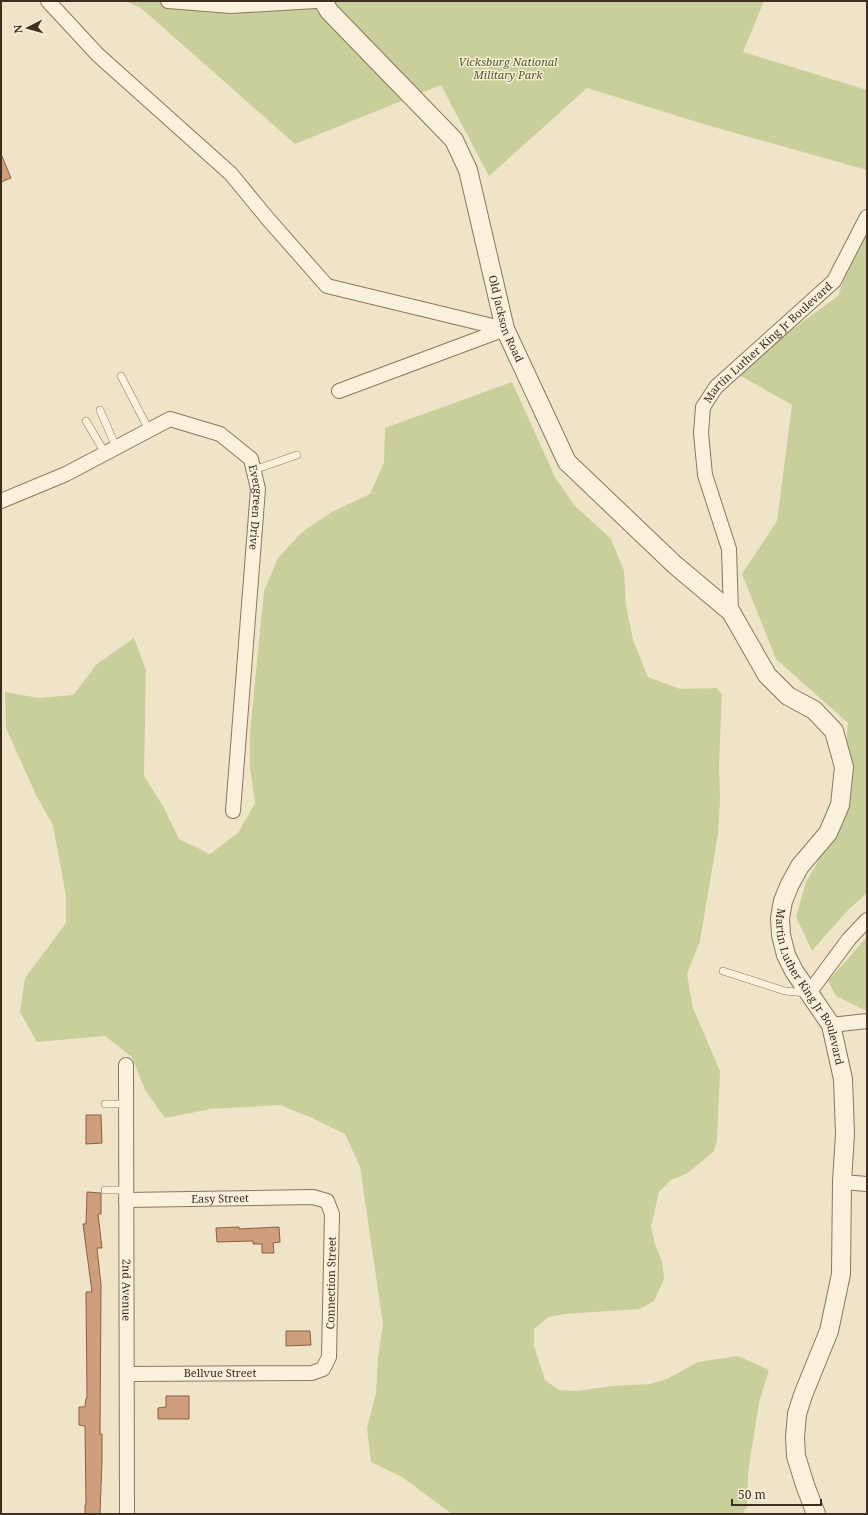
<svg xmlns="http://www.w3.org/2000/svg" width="868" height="1515" font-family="'Noto Serif',serif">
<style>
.green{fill:#c9cf9b}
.building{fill:#cf9f7d;stroke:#8d5f41}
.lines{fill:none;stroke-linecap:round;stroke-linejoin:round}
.service-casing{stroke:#8d765c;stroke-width:8}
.minor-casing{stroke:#8d765c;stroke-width:16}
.tertiary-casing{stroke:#8d765c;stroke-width:20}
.service{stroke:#faf1dc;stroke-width:7}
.minor{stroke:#faf1dc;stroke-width:14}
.tertiary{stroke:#faf1dc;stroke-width:18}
.labels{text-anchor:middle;stroke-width:3;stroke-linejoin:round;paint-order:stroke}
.park-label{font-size:11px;font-style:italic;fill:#4d5a26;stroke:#f7eed8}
.street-label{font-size:11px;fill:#3d2e20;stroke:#f7eed8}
</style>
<rect width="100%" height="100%" fill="#f0e4c8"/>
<path class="green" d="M125,1H764L743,52L867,90V170L710,126L587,88L489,176L441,85L295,144L141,8Z
M867,217V893L848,910L812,951L796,917L806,882L839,825L848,723L776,659L742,574L777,521L792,405L734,372L838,296Z
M512,382L555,477L574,505L611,539L624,571L626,605L633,640L648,677L680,689L716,688L722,694L719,764L720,800L718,834L700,941L687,974L693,1008L720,1071L717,1140L714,1151L688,1173L671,1180L659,1192L651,1227L655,1244L662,1261L664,1279L654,1301L639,1309L565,1314L548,1317L534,1329V1346L545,1380L559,1390L576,1391L612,1386L650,1384L667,1379L698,1362L738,1356L769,1370L759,1403L748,1473L747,1507L742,1514H452L402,1477L371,1462L367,1428L376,1393L378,1358L383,1324L360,1167L345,1134L312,1118L280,1105L211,1109L165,1118L145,1090L132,1057L105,1036L37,1042L20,1012L25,978L66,923V896L53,825L36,795L6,728L5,692L39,698L73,695L97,664L134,638L146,670L144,776L163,806L179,839L210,854L238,833L255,803L250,769V733L264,591L278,558L302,532L332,512L370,494L384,462L385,428Z
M867,937V1011L836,996L828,981Z"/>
<path class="building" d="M1,154L11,178L1,182Z
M86,1115H101L102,1143L86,1144Z
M87,1192L101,1193V1214H98L102,1248H97L101,1285L100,1434H102V1460L100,1514H85V1505H86L85,1426L79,1425V1407H85L86,1398H87L86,1292H92L83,1224H86Z
M239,1227V1229L279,1227L280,1242L273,1243L274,1253H262V1244H253V1241L217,1242L216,1228Z
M286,1331H310L311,1345L286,1346Z
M166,1396H189V1419H158V1408L166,1407Z"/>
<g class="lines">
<defs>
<path id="service" d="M121,376L149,430
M100,410L116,447
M86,421L105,453
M254,470L297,455
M723,971L785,991L807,993
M105,1104H126
M105,1190H126"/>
<g id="minor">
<path d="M48,1L98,55L231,174L268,219L327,286L505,329"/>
<path d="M168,1L231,6L316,1"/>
<path d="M339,391L505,329"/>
<path id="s1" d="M1,501L66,474L170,419L220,434L251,459L258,489L233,811"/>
<path id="s2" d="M731,612L729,549L705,475L701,433L703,407L716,387L834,281L867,217"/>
<path d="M809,993L849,939L867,920"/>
<path d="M831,1025L867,1021"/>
<path id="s3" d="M126,1065L127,1514"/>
<path d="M842,1182L867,1184"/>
<path id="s4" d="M126,1200L313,1197L327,1201L332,1214L329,1357L323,1369L312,1373L127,1374"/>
</g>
<g id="tertiary">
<path id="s5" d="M323,1L329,11L454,140L468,170L505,329L567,462L675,565L731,612L767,675L788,696L814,710L834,731L844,767L840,805L828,833L800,866L790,884L783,901L780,918L781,935L786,955L794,971L831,1025L843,1079L845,1134L842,1182L841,1274L829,1331L803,1395L797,1414L795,1437L796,1456L805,1485L816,1514"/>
</g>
</defs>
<use href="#service" class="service-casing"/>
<use href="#minor" class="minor-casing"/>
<use href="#tertiary" class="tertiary-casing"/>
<use href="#service" class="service"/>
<use href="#minor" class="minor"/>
<use href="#tertiary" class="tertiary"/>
</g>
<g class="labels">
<g class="park-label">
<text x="508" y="66">Vicksburg National<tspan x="508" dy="13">Military Park</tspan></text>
</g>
<g class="street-label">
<text dy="4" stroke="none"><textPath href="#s5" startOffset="378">Old Jackson Road</textPath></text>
<text dy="4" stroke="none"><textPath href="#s2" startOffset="301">Martin Luther King Jr Boulevard</textPath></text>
<text dy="4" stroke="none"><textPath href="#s1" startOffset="329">Evergreen Drive</textPath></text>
<text dy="4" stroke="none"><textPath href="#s5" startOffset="1199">Martin Luther King Jr Boulevard</textPath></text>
<text dy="4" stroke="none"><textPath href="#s4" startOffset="94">Easy Street</textPath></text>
<text transform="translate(331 1283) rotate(-89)" y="4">Connection Street</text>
<text dy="4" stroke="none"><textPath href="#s3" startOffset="225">2nd Avenue</textPath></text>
<text x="220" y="1377">Bellvue Street</text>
</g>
</g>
<rect width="868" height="1515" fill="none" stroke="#3d2e20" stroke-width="4"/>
<g transform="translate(28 28) rotate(264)" stroke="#f7eed8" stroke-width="3" paint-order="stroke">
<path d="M0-3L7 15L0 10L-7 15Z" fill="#3d2e20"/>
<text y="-6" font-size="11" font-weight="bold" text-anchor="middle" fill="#3d2e20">N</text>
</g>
<path d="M732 1499v6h89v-6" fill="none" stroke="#3d2e20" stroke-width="2"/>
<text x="738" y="1499" font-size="12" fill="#3d2e20" stroke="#f7eed8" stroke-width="3" paint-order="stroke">50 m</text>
</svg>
